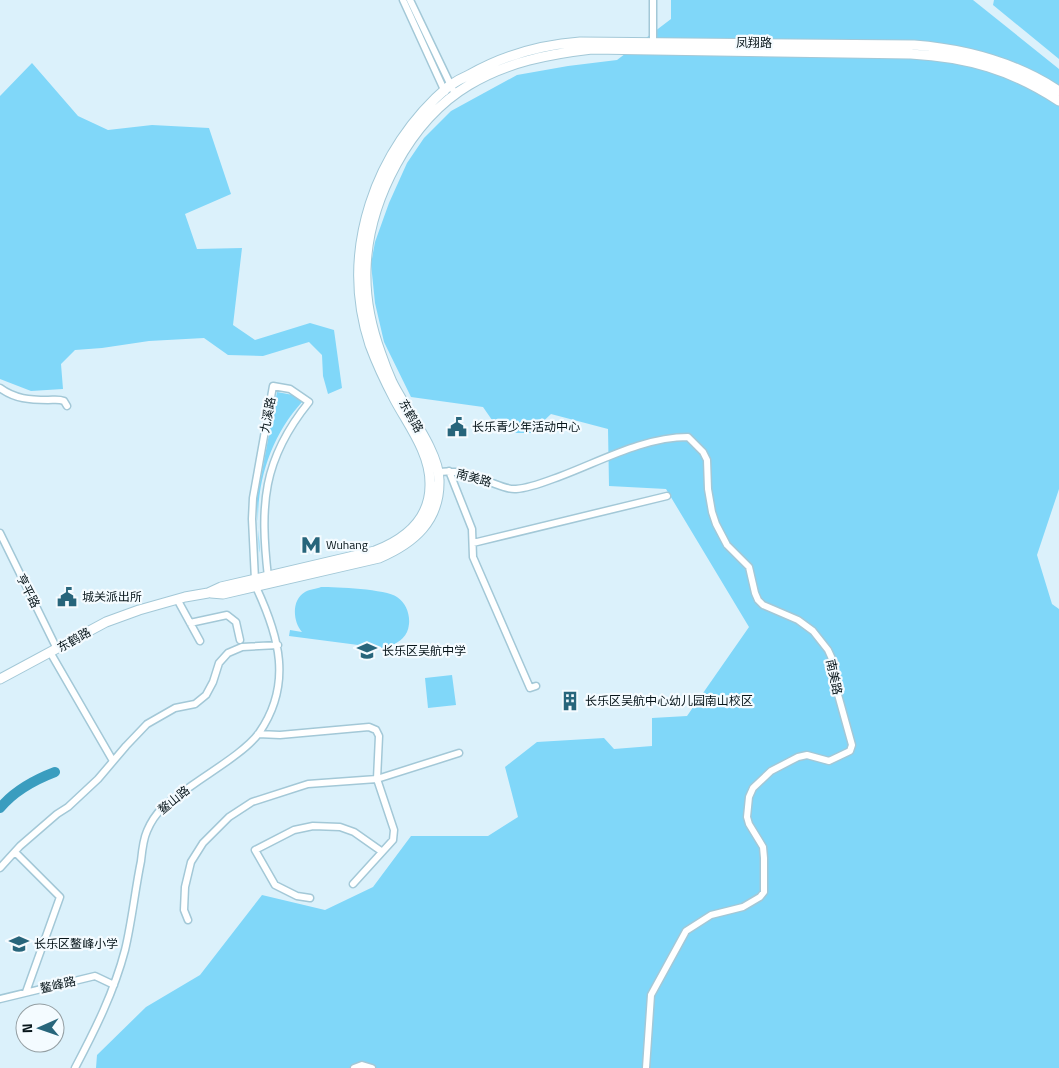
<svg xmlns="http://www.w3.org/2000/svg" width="1059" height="1068" font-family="'Titillium Web','Noto Sans SC',sans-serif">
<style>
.green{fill:#80d7f9}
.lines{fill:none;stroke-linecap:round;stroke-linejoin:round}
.river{stroke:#3a9dbf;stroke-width:10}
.minor-casing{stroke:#a3c8d7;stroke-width:9}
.major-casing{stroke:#a3c8d7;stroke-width:11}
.minor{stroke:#fff;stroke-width:6}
.major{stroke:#fff;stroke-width:9}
.labels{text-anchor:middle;stroke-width:4.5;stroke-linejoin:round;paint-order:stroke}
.street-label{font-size:12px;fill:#07151a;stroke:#f4fbff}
.poi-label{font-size:12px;fill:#07151a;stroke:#f4fbff;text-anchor:start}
</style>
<rect width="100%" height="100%" fill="#dbf1fb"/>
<path class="green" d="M671,0H973L1059,69V489L1037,555L1052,604L1059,609V1068H96L97,1055L146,1007L200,975L262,895L325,910L373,887L411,836H488L518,817L505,767L537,742L604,738L614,749L652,746V718L687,716L749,627L666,489L609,486L608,429L551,414L531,433H501L483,407L411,397L384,342L375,303L371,264L375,242L389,203L407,163L424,138L451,111L517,75L568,66L617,60L671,19Z
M994,0H1059V59L993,5Z
M32,63L78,116L108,130L152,125L209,128L231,194L185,214L197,249L242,248L233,325L255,340L310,323L334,330L342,388L328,394L323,376L322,355L309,342L263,356L228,355L204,338L149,341L102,348L75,350L61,364L63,389L31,391L0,379V96Z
M277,392L293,395L302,402C273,434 258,476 258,519C257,530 261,544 259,553L257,498Z
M321,587C336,587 386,589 397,597C406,603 410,614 409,624C408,636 400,642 390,646L389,649L289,636L290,630L302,632C293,622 291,600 305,592C310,589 316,589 321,587Z
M452,675L456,705L428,708L425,678Z"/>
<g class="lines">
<path class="river" d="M0,808C15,790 34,780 55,772"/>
<defs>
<path id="minor" d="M403,0L445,92
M410,0L455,94
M653,0V43
M0,388C15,399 30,400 48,400C54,400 59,399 64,401L67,406
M449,471L472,529L473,557L530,688L536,686
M439,472C456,470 471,475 487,481C496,484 507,490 516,489C531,488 547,481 561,476C601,461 644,437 688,437L703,452L707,460L708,489L712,512L716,524L727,545L749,567L755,593L758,600L763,605L798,620L813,631L828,650L833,661L837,691L852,745L850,751L829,761L807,755L798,757L771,771L753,788L749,797L747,817L749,824L763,847L764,858V892L760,897L743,907L711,915L686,931L651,995L646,1068
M0,533L57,649
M473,543L667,496
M255,580L252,519L253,498L273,386L290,389L309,402C262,460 260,505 268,577
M177,599L200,641
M190,623L227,615L236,622L240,640
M50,652L113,761
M258,734L280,735L369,727L376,730L379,736L377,779L394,830L393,840L353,884
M15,852L60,897L26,992
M0,868L20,846L57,814L68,807L98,779L126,746L147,724L175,708L195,704L206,695L213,682L219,663L228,653L242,647L278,645
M310,898L297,896L275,885L255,850L294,830L313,826L340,827L354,832L381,851
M188,920L184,910L185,887L191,862L203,843L229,817L252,802L308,784L377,779L459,753
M0,999L95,976L114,985
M75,1068C95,1030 114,992 125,950C132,921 135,890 141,861C142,851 143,840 147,831C157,807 173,799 194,784C212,771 246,751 259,733C293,684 279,636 256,587
M354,1068L362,1065L372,1068"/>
<path id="major" d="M211,593L223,594L379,558C414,543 440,521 439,480C439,451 405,409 392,382C388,373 384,363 381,354C371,327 365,297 366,269C368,200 410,120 469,85C507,62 549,54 592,49L911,54C967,57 1012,70 1059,101
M0,679L106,622L139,610L185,597L208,593L221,587L375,551C406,539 431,518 430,483C430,453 409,426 395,400C386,383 377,364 370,345C339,251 375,149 449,86C455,82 462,78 469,75C504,55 540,45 580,42L914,45C966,49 1015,62 1059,91"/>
</defs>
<use href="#minor" class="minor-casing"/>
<use href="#major" class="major-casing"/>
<use href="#minor" class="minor"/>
<use href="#major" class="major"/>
</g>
<defs>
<symbol id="civic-bare" viewBox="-9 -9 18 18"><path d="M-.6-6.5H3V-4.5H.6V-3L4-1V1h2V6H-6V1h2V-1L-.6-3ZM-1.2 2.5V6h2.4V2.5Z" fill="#27657b" stroke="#f4fbff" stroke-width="2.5" paint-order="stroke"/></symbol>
<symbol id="metro-bare" viewBox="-9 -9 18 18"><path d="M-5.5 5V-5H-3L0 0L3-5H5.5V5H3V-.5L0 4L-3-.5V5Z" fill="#27657b" stroke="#f4fbff" stroke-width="2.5" paint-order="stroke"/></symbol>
<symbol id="school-bare" viewBox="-9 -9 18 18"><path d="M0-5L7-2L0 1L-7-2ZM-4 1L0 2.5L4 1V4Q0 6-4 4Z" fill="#27657b" stroke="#f4fbff" stroke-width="2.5" paint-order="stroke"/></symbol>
<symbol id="building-bare" viewBox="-9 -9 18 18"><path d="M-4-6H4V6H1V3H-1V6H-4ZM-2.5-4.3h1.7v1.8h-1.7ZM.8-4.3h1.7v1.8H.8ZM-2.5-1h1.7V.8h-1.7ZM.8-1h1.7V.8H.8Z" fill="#27657b" stroke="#f4fbff" stroke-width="2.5" paint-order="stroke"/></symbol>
</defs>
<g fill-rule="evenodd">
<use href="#civic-bare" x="443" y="413" width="28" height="28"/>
<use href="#metro-bare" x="297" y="531" width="28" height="28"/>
<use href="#civic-bare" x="53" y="583" width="28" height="28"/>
<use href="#school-bare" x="353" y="637" width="28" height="28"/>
<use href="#building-bare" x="556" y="687" width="28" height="28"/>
<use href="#school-bare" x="5" y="930" width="28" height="28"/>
</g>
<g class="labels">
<g class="street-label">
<text x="754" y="47">凤翔路</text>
<text transform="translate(268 415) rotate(-79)" y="4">九溪路</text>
<text transform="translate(411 416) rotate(61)" y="4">东鹤路</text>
<text transform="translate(474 478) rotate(16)" y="4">南美路</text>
<text transform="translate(28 591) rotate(63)" y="4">亨平路</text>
<text transform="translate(74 640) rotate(-29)" y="4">东鹤路</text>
<text transform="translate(834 677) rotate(78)" y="4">南美路</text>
<text transform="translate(174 800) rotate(-39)" y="4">鳌山路</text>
<text transform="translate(58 985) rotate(-13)" y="4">鳌峰路</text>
</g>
<g class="poi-label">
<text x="472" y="431">长乐青少年活动中心</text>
<text x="326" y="549">Wuhang</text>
<text x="82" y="601">城关派出所</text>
<text x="382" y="655">长乐区吴航中学</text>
<text x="585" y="705">长乐区吴航中心幼儿园南山校区</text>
<text x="34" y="948">长乐区鳌峰小学</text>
</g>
</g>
<g transform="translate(40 1028) rotate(268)"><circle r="24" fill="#f4fbff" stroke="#959fa3"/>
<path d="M0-4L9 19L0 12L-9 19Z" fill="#27657b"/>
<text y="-8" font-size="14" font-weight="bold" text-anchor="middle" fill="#07151a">N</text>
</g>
</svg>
